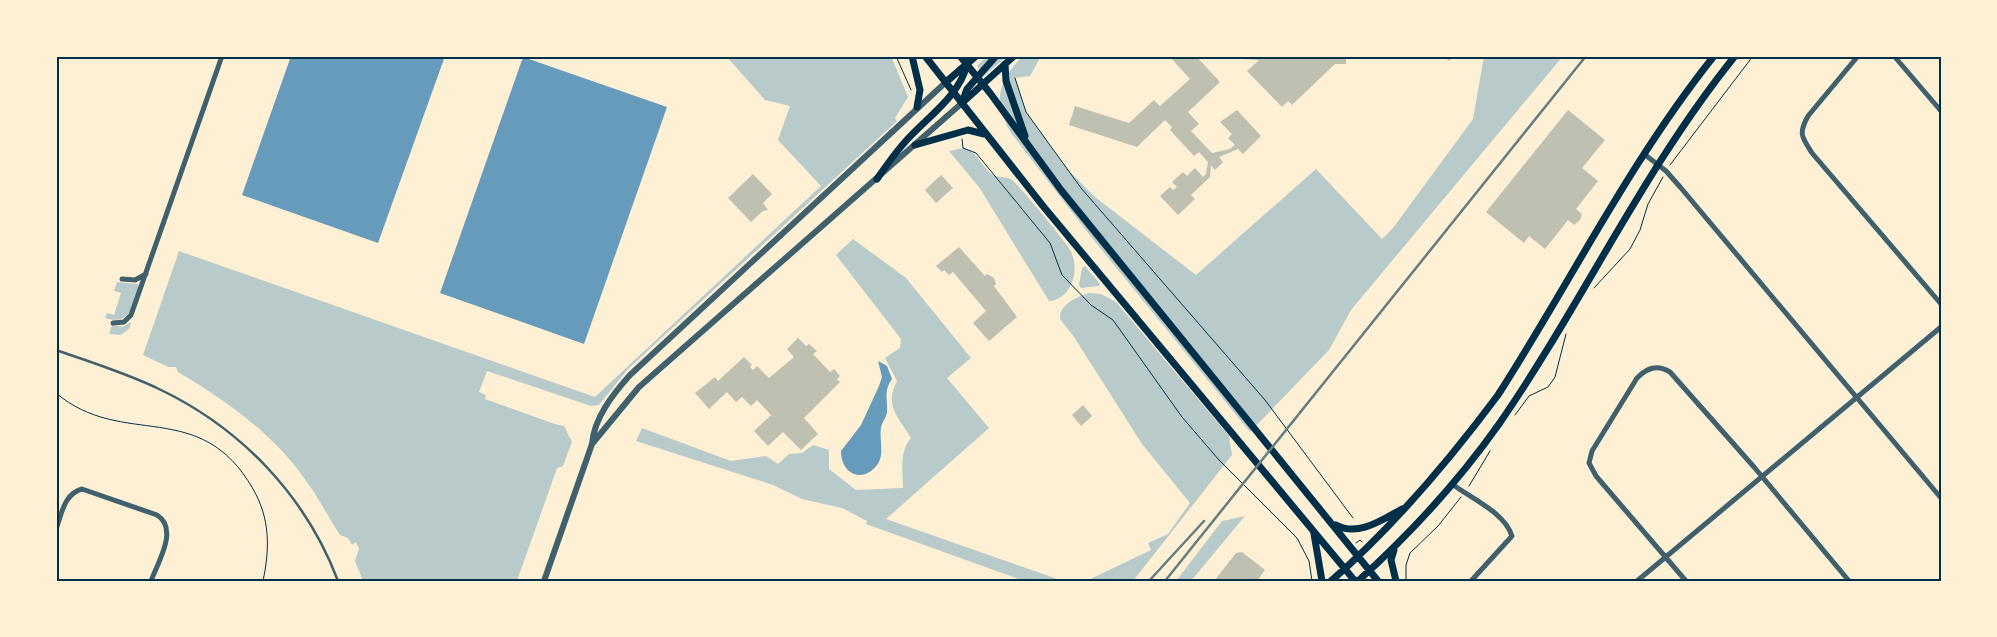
<svg xmlns="http://www.w3.org/2000/svg" width="1997" height="637" font-family="'Sofia Sans Condensed',sans-serif">
<style>
.green{fill:#b9caca}
.water{fill:#669bbc}
.building{fill:#bec0b2}
.lines{fill:none;stroke-linecap:round;stroke-linejoin:round}
.path{stroke:#003049;stroke-width:1}
.service{stroke:#3f606c;stroke-width:2.5}
.minor{stroke:#3f606c;stroke-width:5}
.tertiary{stroke:#3f606c;stroke-width:6}
.secondary{stroke:#003049;stroke-width:7}
.rail{stroke:#657d81;stroke-width:2.5}
.neatline{fill:none;stroke:#003049;stroke-width:2}
</style>
<rect width="100%" height="100%" fill="#fdf0d5"/>
<path class="green" d="M726,56H891L908,97L895,118L897,121L628,369L599,405L591,406L487,371L479,392L486,395L485,399L555,424L564,426L572,442L563,466L557,468L517,581H363L355,561L359,549L356,542L352,545L348,538L340,535C327,515 316,493 301,474C269,431 224,399 178,372L176,367H168L143,355L179,251L595,397L821,186L778,140L790,106L765,100Z
M987,56H1007L985,75L977,66Z
M1023,56H1041L1030,76L1015,78L1026,112L1067,169L1095,197L1196,275L1316,169L1382,239L1393,228L1473,119L1484,56H1563L1351,310L1329,350L1250,432L1092,238L1011,133C992,101 998,81 1023,56Z
M963,148C979,152 981,167 993,175C999,178 1007,176 1012,180C1018,184 1066,242 1070,250C1081,269 1072,299 1049,301L979,187L949,151Z
M853,239L906,278L971,358L947,378L989,428L886,519L1063,581H1024L866,524L867,521L842,508L802,499L773,485L636,441L642,428L731,461L766,456L778,464L789,454L802,453L813,445L829,450V469L856,490L903,488C903,470 899,452 911,438C898,416 884,406 897,381L885,358L900,348L901,339L836,255Z
M1085,266L1100,284L1099,286L1081,288L1079,285L1082,268Z
M117,282L137,284L139,286C132,305 131,326 105,318L107,313L114,315L121,293L114,291Z
M1090,293L1101,294L1116,302L1229,436L1232,455L1133,581H1086L1151,550L1148,543L1168,534L1190,503L1142,444L1074,337L1060,319C1059,304 1078,296 1090,293Z
M131,322L130,328L121,335L109,334L112,325L123,327Z
M1245,516L1191,581H1176L1222,521Z"/>
<path class="water" d="M291,56H445L378,243L242,195Z
M523,57L667,107L584,344L440,293Z
M878,361L887,366L892,379C883,392 888,399 887,413C886,418 882,422 881,427C879,439 885,455 877,465C862,484 841,474 841,451L861,425L879,386L882,377Z"/>
<path class="building" d="M1169,56H1196L1220,82L1188,112L1199,124L1191,131L1212,153L1230,149L1235,145L1228,138L1232,134L1220,122L1237,110L1261,136L1243,154L1238,149L1219,157L1223,162L1215,170L1211,165L1210,177L1191,195L1195,199L1178,215L1160,196L1170,187L1173,190L1177,187L1172,182L1183,172L1187,176L1195,168L1203,177L1206,174L1208,162L1199,152L1194,156L1170,130L1172,127L1165,120L1137,147L1069,125L1075,106L1129,123L1154,100L1160,106L1190,79Z
M1241,56H1346V64H1335L1292,105L1288,101L1282,107L1247,71L1259,60L1241,59Z
M1444,56H1454L1449,61Z
M1568,110L1605,140L1582,168L1598,181L1576,209L1582,214L1580,220L1574,225L1568,220L1545,249L1529,236L1524,243L1486,212Z
M753,174L772,194L763,203L768,210L763,211L751,222L728,198Z
M941,175L953,188L936,203L925,190Z
M959,247L985,276L987,274L994,278L996,284L994,286L1017,317L989,341L973,323L986,311L953,272L949,275L944,270L942,272L936,266Z
M798,338L806,346L809,344L817,351L813,354L830,372L834,369L840,376L837,379L840,382L804,418L818,434L801,450L783,432L768,446L754,431L771,415L757,400L751,406L742,397L736,402L727,392L709,409L695,393L715,377L718,381L744,357L752,365L750,367L753,370L757,366L769,378L794,357L787,349Z
M1083,405L1092,416L1081,426L1072,415Z
M1242,552L1265,570L1257,581H1214L1236,553Z"/>
<g class="lines">
<path class="path" d="M896,56L911,90
M1015,78L1026,112L1081,188L1265,400L1353,518
M962,139L963,148L976,153L1050,243L1062,275L1091,305L1113,320L1182,417L1219,460L1297,538L1309,561L1312,581
M1670,165L1753,56
M1594,288L1630,249L1640,230L1648,204L1663,177
M56,393C123,450 200,396 253,489C270,518 270,548 263,581
M1515,415L1529,396L1548,387L1555,377L1566,334
M1469,486L1490,451
M1356,543L1360,540L1362,542
M1406,581V565L1410,553L1438,526L1461,497"/>
<path class="service" d="M56,350C90,362 126,373 159,389C241,428 306,496 338,581"/>
<path class="minor" d="M1858,56L1808,116C1798,134 1802,137 1812,153L1941,304
M1894,56L1941,111
M1644,154L1666,171L1681,188L1941,498
M122,279L135,280L146,274
M113,323L124,322L131,315L222,56
M1452,484C1472,499 1504,512 1512,536L1471,581
M56,529C62,513 64,494 82,489L157,515C179,529 158,562 151,581
M1637,581L1941,327
M1686,581L1596,476L1589,463L1592,451L1637,378C1647,368 1657,364 1670,372L1754,467L1849,581"/>
<path class="tertiary" d="M592,444L639,387L962,103
M544,581L592,444C594,418 613,394 630,375L946,82"/>
<path class="secondary" d="M912,56L920,90L917,107
M925,56L1043,206L1355,581
M960,56L990,93L1061,190L1378,581
M1005,64L1006,81L1025,136
M946,82L976,56
M963,100L967,89L996,56
M962,103L1014,56
M915,145L968,130L984,134
M877,179C886,166 895,153 905,142C926,118 960,96 967,64
M1336,525C1358,537 1382,520 1402,509
M1314,534L1322,581
M1394,550L1391,560L1396,581
M1331,581C1394,526 1448,462 1498,395C1570,283 1630,161 1714,56
M1358,581C1410,534 1458,482 1499,424C1582,304 1643,170 1735,56"/>
<path class="rail" d="M1149,581L1204,521
M1165,581L1586,56"/>
</g>
<rect width="1997" height="637" fill="none" stroke="#fdf0d5" stroke-width="115"/>
<rect x="58" y="58" width="1882" height="522" class="neatline"/>
</svg>
